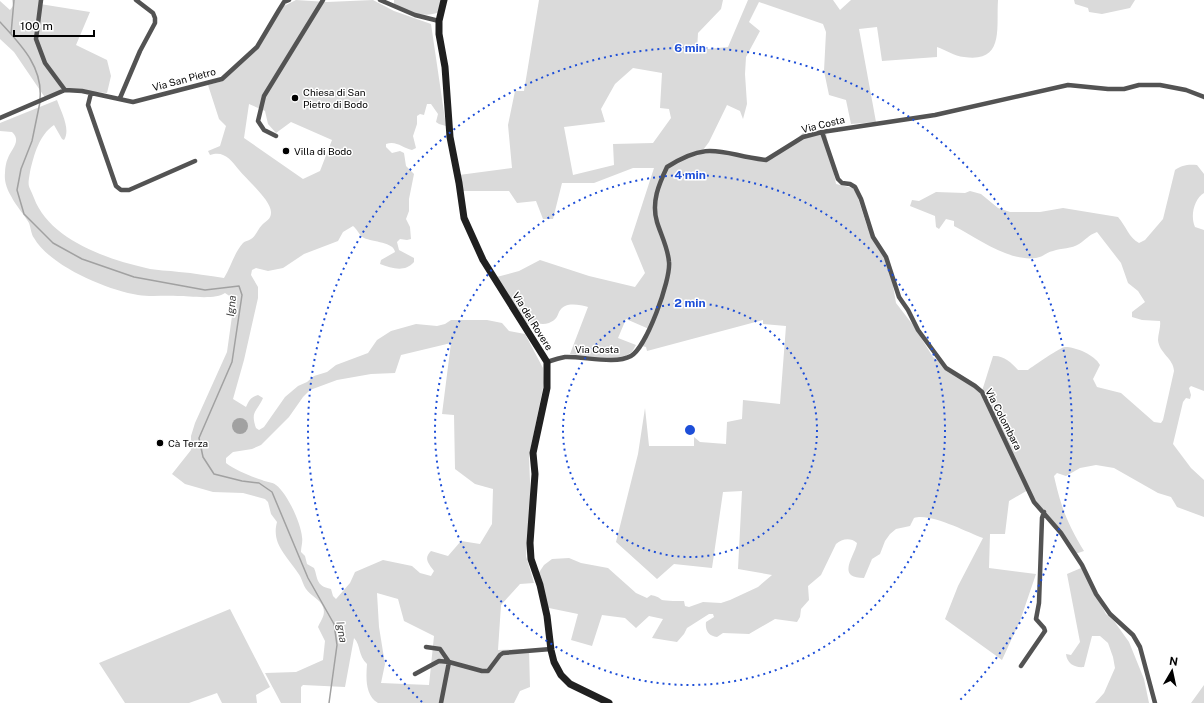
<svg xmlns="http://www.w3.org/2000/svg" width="1204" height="703" font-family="'Public Sans',sans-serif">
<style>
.green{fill:#dadada;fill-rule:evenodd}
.water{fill:#a1a1a1}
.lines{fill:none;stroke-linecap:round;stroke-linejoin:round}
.stream{stroke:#a1a1a1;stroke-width:1.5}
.street{stroke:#535353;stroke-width:4.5}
.secondary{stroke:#202020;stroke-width:7}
.ring{fill:none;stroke:#1d4ed8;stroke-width:2;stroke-dasharray:2 4}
.poi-dot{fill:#000;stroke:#fff;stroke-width:1.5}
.labels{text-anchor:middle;stroke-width:3;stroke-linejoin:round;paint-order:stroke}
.street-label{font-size:10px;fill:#000;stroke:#fff}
.poi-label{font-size:10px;fill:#000;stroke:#fff;text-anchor:start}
.water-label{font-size:11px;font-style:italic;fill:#424242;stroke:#fff}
.centre{fill:#1d4ed8;stroke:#fff;stroke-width:2}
.ring-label{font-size:12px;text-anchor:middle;font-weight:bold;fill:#1d4ed8;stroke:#fff;stroke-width:3;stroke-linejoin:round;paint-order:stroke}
</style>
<rect width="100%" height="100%" fill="#fff"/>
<path class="green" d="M12,0H40V4L90,12L76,45L107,60L111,76L107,93L69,90L46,99L14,52L0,39V1L10,10L13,6Z
M296,0L327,2L373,0L394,11L431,24L446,126L439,124L436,122L438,114L431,104H427L424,115L420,114L417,116V124L413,136L416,148L412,150C403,148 396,140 386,144V147L392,153L400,151L404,153L406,166L414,174L409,199V211L406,219L410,227L411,239L407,240L400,239L397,242L399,250L414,258V262C404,273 392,268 380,264L381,260L395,252C394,242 373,242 364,238C359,235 357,229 353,226L343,232L338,241L304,254L283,268L268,271L256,268L252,270L251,275L258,287V298L244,360L233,399L246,407C249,400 251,397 258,395L263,398C257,412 250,411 256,428L259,430L264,427L285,397L298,386L307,382L314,376L327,372L336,365L368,353L377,340L391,331L416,324L437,326L445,324L451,320H487L502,323L509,331L525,334L543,368L544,383L529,457L531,505L526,556L534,583L520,584L501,605L498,650L529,649L530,687L520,691L514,703H378C365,695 366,678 367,664C358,656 361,645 354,638L345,687L303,685L301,687V703H281L265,673L296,672L323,660L325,641L318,627C321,620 326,615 323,607C320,599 311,596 306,589C303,585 302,578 298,573C287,556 271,544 277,522L271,514L268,502L265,499L243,493L213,492L185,484L172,474L191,450V436L195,423L227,352L232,316L231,297L225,293C216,300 189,296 178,296C164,295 152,297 138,295C107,290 50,266 34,238C31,234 31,228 29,223C24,214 16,206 11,196C7,189 4,181 5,173C5,168 6,162 8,158C11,149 22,141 12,132L0,131V123L57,100C61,112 71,129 64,140L62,139L54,125C39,135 34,155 30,172C27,189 29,184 34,198C49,239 106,259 146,268C157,271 168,270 179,272C194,273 209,276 224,278C231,267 234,253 243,243C245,241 248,241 251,239C256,236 258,229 262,225C266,221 271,219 271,213C272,201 247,180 239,170C231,160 224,150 210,155L208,151L220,146L226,126L219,119L208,85L223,81L260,46L282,7ZM249,104L265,111L268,124L276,133L291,122L332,140L320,171L303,179L244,138ZM451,343L442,414L454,415L455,469L475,484L493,489L492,524L480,544L461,541L448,556L431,551C423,559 429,564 434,571L431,576L420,573L412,566L383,560L355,572L350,583L336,599L333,596L331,589C315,586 318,577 314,568L307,564L305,556L301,552C301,547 303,542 302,537C301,523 287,493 276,485C273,482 266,482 262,480C250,476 235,470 226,463V458L233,452L252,449L261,445L289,417L303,397L310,390L337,380L371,374L395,373L401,355ZM377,593L398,599L404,621L434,636L429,685L381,683L385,664L379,627Z
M394,0H442L439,12C424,19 409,11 394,6Z
M539,0H723L721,9L698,33L697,50L728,47L748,0H833L840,10L851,0H998C996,28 1005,63 964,57C954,56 946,50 937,47V57L882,61L877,27L859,29L876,122L851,124L846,100L829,95L824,71L826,32L823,24L759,2L749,22L760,31L746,57L745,74L747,104L743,119L740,111L727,105L709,142L703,150V154L720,152L764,161L775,157L803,133H826L836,184L853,188L858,198L867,226L888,257L896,303L913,325L933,357L982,391L993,356C1003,355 1011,362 1018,370H1028C1033,366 1061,347 1065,347C1076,347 1095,355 1100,365L1093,379L1097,387L1121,393L1154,422L1161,423L1163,420L1174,371C1174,359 1159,353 1158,340C1158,334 1161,327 1160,321L1142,320L1132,317V312L1145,302L1138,291L1128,283L1121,263L1097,232C1087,236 1087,239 1079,244C1072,249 1061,248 1053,251C1047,252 1043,257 1036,258C1009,262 977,238 954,226V221L946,219L939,229L936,227L935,216L910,206L912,200L919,201L936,192L965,193L970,191L981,194L998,208L1010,212H1040L1063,208L1118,217C1126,226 1129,238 1139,243L1145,240L1163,219L1175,170C1181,165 1189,164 1197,165L1204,174V193C1194,199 1190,216 1195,227L1204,230V391L1191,386L1189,388L1191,395L1190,399L1186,398L1183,402L1173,444L1191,468L1204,480V517L1177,507L1171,497L1158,493L1114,468L1096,465L1080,468L1066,476L1057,473L1054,476C1061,507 1067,523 1084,551L1075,554L1058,528L1042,514L1037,502L1028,490L1009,501L1005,534H990L989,568L1036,574L1020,621L1002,660L945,619L958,586L983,538C967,532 929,512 914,518L910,526L896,529L890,534L885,541L880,554L872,559L864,578C835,578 855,556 857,543C850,537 842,539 836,544L821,575L808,586L809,600L801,609L800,617L797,622L775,619L749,634L723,633L717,637C708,636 705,630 706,622L714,617L713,614H709L687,628L684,634L677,642L652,638L663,619L649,616L636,628L625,618L602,615L592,646L571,640L578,614L544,607L538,574L544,565L552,559L569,558L581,563L608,568L636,593L647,598L651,595C656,596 658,597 662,600C665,601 681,601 684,601L685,606L689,607L703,602L721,603L730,600L758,587L772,575L738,569L742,491L723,492L712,568L674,564L657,579L616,542L638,454L645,408L649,446H694V437L700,442L726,444L727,422L742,419L743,400L780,404L786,326L763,324V320L647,351L646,347L642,346L649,329L626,319L618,338L636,345L632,352L619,360L570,354L588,307C579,305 565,301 559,312C557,317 556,320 549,323C541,326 533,321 525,325L493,278L519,271L540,260L589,276L635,287L645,273L631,239L654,168H633L594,183H562L553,219H543L536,201L517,203L509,191H461L459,175L512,168L508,125L515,91H524ZM633,68L662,73L660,108L669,109L671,118L653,143L613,144L614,165L573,175L564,127L605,122L601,109L615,84Z
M1074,0H1135L1130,8L1102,14L1089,12L1088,8L1075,4Z
M1081,568L1106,614L1114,621L1129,642L1144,679L1149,703H1095L1104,693L1115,668L1113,657L1108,643L1100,636H1092L1084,667C1075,668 1067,664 1066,654L1071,655L1080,642L1067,574Z
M230,609L270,687L256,695L257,703H222L217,693L189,703H125L99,663Z
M1204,685V703H1191Z"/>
<path class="water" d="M232 426a8 8 0 1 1 16 0a8 8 0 1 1-16 0Z"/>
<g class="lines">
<path class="stream" d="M0,22C20,44 43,66 40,99
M11,34L14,0
M40,102L32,141L21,169L17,190L24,214L53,243L82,259L134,277L205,290L239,286L242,295L232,362L199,438L203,457L214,474L242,481L259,483L272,492L308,578L334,624L337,645L329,703"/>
<path class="street" d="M41,0L36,39L45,63L65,90
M380,0L415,15L439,21
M91,93L88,105L116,186L121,190H129L195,161
M120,98L140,51L155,23V18L153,13L136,0
M0,118L65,90L82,91L133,102L222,79L257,47L279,10L284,2L289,0
M822,132L838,179L842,183L850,184L855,187L861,199L873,237L886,257L899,297L908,310L918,330L946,368L975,386L982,392L1034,502L1061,533L1082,565L1096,594L1110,614L1133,635L1140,647L1155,703
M276,136L264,130L258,121L264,96L323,0
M547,362C553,360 559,358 565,357C583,356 615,365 631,356C646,348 671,280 669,262C668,248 661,235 657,222C651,202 659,184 667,167C711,139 722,155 766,160L803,137L822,132L935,115L1068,85L1108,89H1124L1139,85H1160L1186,90L1204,97
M426,647L440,649L449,662
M1021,666L1045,631L1044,628L1036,619L1039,603L1042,518L1044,512
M415,674L439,661L449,662
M441,703L449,662L482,671H488L500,655L503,653L551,649"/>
<path class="secondary" d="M444,0L439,21V34L445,67L450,137L459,183L464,218L483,260L547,362V388L533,453L535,474L530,543L531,559L540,585L547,616L551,650L554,662L561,675L570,684L609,703"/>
</g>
<g class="ring">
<circle cx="690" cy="430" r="127"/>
<circle cx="690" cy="430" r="255"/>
<path d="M422 702A382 382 0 1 1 958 702"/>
</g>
<g class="poi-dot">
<circle cx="295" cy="98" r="4"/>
<circle cx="286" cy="151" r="4"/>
<circle cx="160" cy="443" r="4"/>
</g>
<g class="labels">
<g class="street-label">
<text transform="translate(184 79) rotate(-15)" y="4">Via San Pietro</text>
<text transform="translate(823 124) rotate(-14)" y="4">Via Costa</text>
<text transform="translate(533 321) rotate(58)" y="4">Via del Rovere</text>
<text x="597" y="353">Via Costa</text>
<text transform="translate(1004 419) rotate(63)" y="4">Via Colombara</text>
</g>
<g class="poi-label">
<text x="303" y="96">Chiesa di San<tspan x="303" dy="12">Pietro di Bodo</tspan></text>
<text x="294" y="155">Villa di Bodo</text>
<text x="168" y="447">Cà Terza</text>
</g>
<g class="water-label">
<text transform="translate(231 306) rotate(-85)" y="4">Igna</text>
<text transform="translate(342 632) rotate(80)" y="4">Igna</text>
</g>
</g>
<circle cx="690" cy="430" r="6" class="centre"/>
<g class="ring-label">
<text x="690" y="52">6 min</text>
<text x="690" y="179">4 min</text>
<text x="690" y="307">2 min</text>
</g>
<g transform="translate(1172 671) rotate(9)" stroke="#ffffff" stroke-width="3" paint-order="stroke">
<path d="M0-3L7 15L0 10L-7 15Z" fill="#000000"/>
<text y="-6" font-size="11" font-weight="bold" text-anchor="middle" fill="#000000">N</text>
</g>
<path d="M14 30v6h80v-6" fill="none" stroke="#000000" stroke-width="2"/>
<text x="20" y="30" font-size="12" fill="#000000" stroke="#ffffff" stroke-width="3" paint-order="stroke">100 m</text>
</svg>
